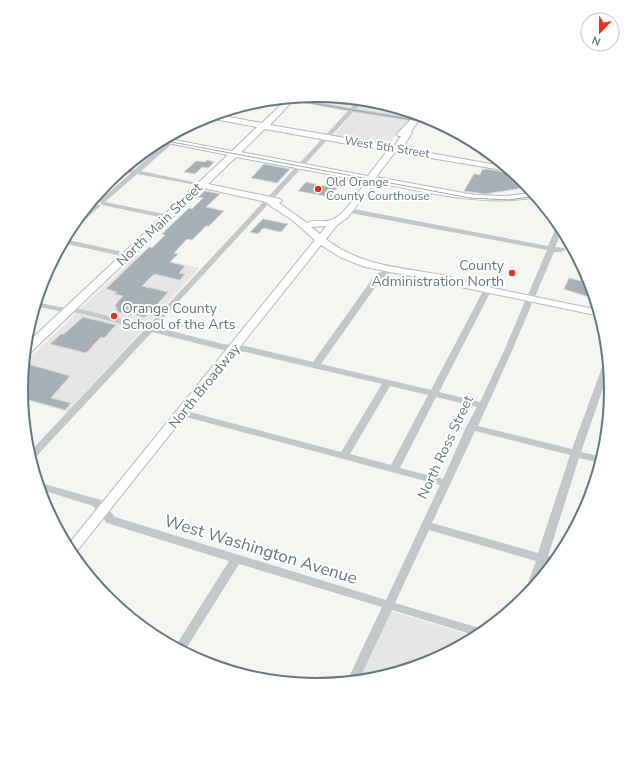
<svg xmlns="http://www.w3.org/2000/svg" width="632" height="779" font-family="'Nunito Sans',sans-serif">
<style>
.built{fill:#e6e6e5}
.building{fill:#a6b1b5;stroke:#d7d6d4}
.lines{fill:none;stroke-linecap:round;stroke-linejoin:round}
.major-casing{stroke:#b5babd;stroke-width:2}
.minor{fill:#c2c7c9;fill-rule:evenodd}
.major{fill:#fff;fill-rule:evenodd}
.tram{stroke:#a0a9ad;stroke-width:1}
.poi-dot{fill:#ec311a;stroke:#fff;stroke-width:1.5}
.labels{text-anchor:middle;stroke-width:4;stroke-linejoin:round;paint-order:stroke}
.far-street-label{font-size:12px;fill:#627984;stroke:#fff}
.far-poi-label{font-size:12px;fill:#627984;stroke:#fff;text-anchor:start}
.street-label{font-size:14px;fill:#627984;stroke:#fff}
.poi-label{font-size:14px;fill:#627984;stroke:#fff;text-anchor:end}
.near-street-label{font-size:17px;fill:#627984;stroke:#fff}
.rim{fill:none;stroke:#627984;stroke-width:2}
</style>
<rect width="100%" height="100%" fill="#f5f5f1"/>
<path class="built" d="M316,95L375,101L414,113L388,145L333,136L357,108L298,99L301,96Z
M137,255L199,268L67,412L22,399L21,389L23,364Z
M391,611L476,637L429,662L373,679L359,680Z"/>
<path class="building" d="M316,94L354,98L347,105L301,98V96Z
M482,146L494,156L498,159L481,156L482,155L477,152Z
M207,160L214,162L208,168L202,167L195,174L184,172L196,161L205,162Z
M264,164L290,169L277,183L251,178Z
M486,169L516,174L519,176L517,181L526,183L529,187L485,194L464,191L474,174L480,175L482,170Z
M306,182L329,187L337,188L330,197L298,191Z
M205,191L220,194L206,207L224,211L209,226H206L192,240L187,239L174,253L178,254L170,262L185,266L179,273L185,274L180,280L154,274L142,286L168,292L147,316L143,317L132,314L131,315L118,312L115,305L123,296L114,294L117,292L106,289L149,247L152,248L165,235L162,234L189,208L192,209L203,198L198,197Z
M263,219L288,224L281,232L263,228L258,234L250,232Z
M569,278L590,283L595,299L564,289Z
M83,317L116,325L104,338L101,337L86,353L50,344L61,334H64Z
M28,364L70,376L51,398L71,403L65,410L22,398L21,389L23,369Z"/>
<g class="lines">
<defs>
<path id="major" d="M297,96L270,125L392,146L395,145L401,136H398L397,134C403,127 410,121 416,113L423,115L411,131L412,133L402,148L507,167L514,172L395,152L376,177L475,195L505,196L534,193L538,197C482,207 430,193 375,182L347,218L337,225L326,239C361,267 406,268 448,276L459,281L599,310L600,316L456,286L445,282L395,273L365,267L340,257L321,245L73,556L67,546L315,240L291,219L272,207L266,202L203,188L29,354L25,355V345L228,155L158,141L164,138L232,151L257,127L203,117L212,114L262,123L289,97ZM265,129L387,151L368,176L241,152ZM236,157L360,180L361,183H365C358,193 343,217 331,220C324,223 314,219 307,223L279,203L282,201L280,199L208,184ZM326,226L320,234L311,227Z"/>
</defs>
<use href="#major" class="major-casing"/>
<path class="minor" d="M286,97L351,108L359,99H365L356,109L439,122L447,126L353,112L155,327L223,344L246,346L313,362L375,275L390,267H393L394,269L393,271L381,279L321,364L431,390L484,289L488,287L492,289L439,392L480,402L503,353L547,250L345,212V208H348L548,246L557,225L559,223L563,229L555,247L564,248L565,250L561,252H554L511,353L478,426L572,449L604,362L608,359L609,371L581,452L602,457L601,463L579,458L548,556L557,559L552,565L546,564L541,578L529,592L526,589L536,561L429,530L395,603L486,630L477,636L392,610L359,680L347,681L382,607L239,564L184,652L175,647L229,561L107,523L93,506L39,489L37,482L101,500L115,517L386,600L440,485L179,415L177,413L182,410L341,452L382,384L246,352L223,350L152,332L33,460L31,461L29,453L144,330L80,313L59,311L34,306L36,302L59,307L80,309L148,326L348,111L276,98ZM390,386L428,395L391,465L350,454ZM436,397L477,407L466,427L443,479L400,468ZM475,431L570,455L538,553L432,523Z
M197,120V122L141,171L202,184V186L137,174L105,202L169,215V219L102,205L101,203L98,201L100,200L131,173L120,171L124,168L134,170L184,127Z
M97,204L101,206L99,207L72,232H67L73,223Z
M64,239L127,253L131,255L127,257L62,243Z"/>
<use href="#major" class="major"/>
<path class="tram" d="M281,98L443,125
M161,140L470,198L508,200L537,196"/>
</g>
<g class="poi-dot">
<circle cx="318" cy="189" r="4"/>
<circle cx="512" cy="273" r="4"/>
<circle cx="114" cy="316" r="4"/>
</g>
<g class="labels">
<g class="far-street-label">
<text transform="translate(387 147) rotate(9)" y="4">West 5th Street</text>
</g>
<g class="far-poi-label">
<text x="326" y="186">Old Orange<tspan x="326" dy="14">County Courthouse</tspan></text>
</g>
<g class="street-label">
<text transform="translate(159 224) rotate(-44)" y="5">North Main Street</text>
<text transform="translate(204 386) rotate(-51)" y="5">North Broadway</text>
<text transform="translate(445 447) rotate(-65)" y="5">North Ross Street</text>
</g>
<g class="poi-label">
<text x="504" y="270">County<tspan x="504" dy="16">Administration North</tspan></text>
<text x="122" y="313" text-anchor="start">Orange County<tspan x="122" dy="16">School of the Arts</tspan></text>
</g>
<g class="near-street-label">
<text transform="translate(261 549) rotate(17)" y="6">West Washington Avenue</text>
</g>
</g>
<path d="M0 0H632V779H0ZM28 390a288 288 0 1 1 576 0a288 288 0 1 1-576 0Z" fill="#fff" fill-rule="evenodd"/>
<path class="rim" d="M28 390a288 288 0 1 1 576 0a288 288 0 1 1-576 0Z"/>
<g transform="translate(600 32) rotate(202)"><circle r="19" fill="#ffffff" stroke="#c0c9ce"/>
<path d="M0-3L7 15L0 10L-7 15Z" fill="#ec311a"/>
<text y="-6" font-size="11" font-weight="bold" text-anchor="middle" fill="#627984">N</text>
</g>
</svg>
